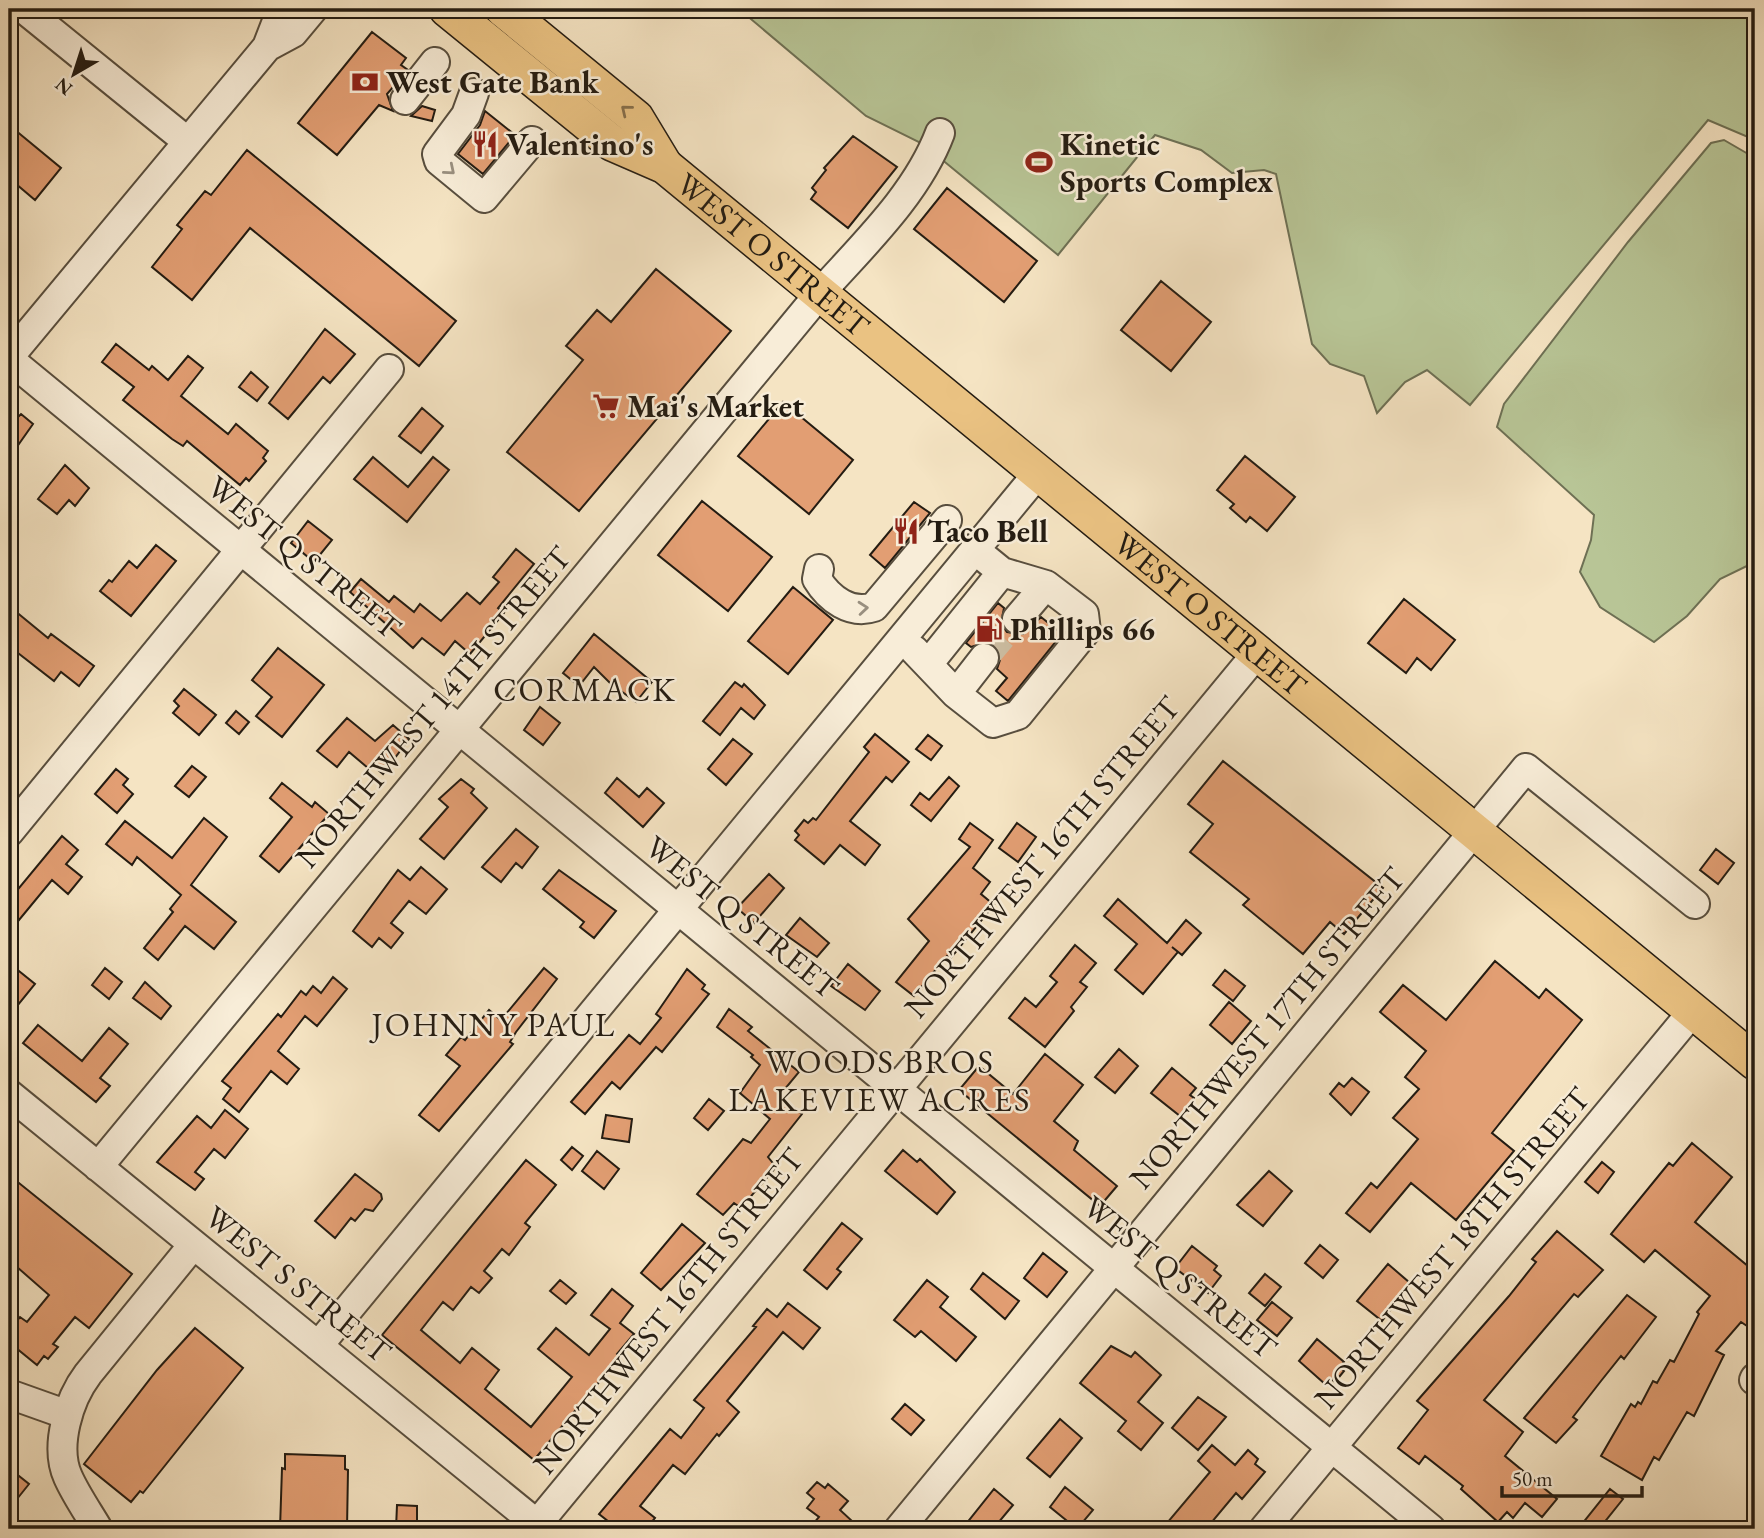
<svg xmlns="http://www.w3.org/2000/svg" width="1764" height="1538" font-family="'EB Garamond',serif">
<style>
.green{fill:#b8c596;stroke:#6e7054;stroke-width:2}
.building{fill:#e29e73;stroke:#241c12;stroke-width:2}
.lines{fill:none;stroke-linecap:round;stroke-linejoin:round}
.minor-tunnel{stroke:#cbbca0;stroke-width:28;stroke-dasharray:28 14;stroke-linecap:butt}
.minor-casing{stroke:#584e3e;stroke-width:32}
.major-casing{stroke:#241c12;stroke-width:38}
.minor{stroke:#f8edd8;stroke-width:28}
.major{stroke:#eac282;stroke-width:35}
.oneway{stroke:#876f4a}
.oneway2{stroke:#998f7f}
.labels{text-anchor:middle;stroke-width:5;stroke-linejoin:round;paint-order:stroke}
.poi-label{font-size:32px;font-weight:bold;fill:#241c12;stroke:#f8edd8;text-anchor:start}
.street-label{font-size:32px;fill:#241c12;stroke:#f8edd8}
.neighbourhood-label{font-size:33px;letter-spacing:2px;fill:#241c12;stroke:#f8edd8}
</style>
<rect width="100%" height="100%" fill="#f5e4c3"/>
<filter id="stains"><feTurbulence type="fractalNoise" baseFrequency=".00286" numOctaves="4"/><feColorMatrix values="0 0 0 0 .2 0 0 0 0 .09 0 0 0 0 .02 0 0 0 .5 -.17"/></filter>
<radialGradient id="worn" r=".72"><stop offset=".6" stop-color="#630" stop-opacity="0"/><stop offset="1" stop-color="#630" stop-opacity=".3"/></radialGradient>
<path class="green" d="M739,9H1755V140L1708,120L1470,405L1427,370L1405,382L1377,413L1364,376L1330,364L1312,344L1276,174L1264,170L1232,173L1201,150L1155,135L1058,255L923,144L866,116Z
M1724,140L1755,158V562L1720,579L1687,616L1654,642L1600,607L1580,572L1591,540L1594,515L1497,427L1504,404L1628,242L1711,143Z"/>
<path class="building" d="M372,32L406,58L401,65L408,70L387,94L393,111L379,105L337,155L298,123Z
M422,106L435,110L432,121L411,116Z
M485,111L515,135L483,174L458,154L480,125Z
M9,125L61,168L35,200L9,178Z
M853,136L897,167L848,228L811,199L816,192L812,188L826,170L824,168Z
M247,150L456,321L419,366L250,228L192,300L152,267L182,229L177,225L205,191L211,195Z
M947,188L1037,261L1004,302L914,229Z
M656,269L731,331L579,511L507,452L583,360L566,346L597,310L611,322Z
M1161,281L1211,322L1171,371L1121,330Z
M325,329L355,354L330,383L323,377L288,419L269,403Z
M116,344L149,370L152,366L168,380L188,356L203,368L181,396L228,434L236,424L268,451L263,458L266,461L249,481L246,478L240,485L187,441L183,446L172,439L123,400L134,387L102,362Z
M251,372L268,387L257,401L239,387Z
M783,402L853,460L809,514L738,456Z
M422,408L443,426L421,453L399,436Z
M21,414L33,424L9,458V426Z
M1245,456L1295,497L1267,531L1250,517L1246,522L1230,508L1234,504L1217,490Z
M373,457L408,487L433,457L449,470L407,522L354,479Z
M65,465L89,488L75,506L69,500L57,514L38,499Z
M702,501L772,557L728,611L658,555Z
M914,502L930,513L885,568L870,555Z
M308,521L332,540L314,562L291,543Z
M156,545L176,561L131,616L100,591L109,580L112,582L129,561L137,568Z
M516,549L534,564L498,608L504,613L470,654L455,641L444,655L422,638L413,648L350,592L361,579L389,602L394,596L414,612L420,604L441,621L467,593L480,604L499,582L493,577Z
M793,587L833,620L788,674L748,641Z
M1404,599L1455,640L1431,670L1417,658L1406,673L1368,643Z
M998,603L1004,608L1001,624L1007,632L1023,634L1041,617L1062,634L1008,701L996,691L1007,678L997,669L1000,660L999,651L987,642L971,647L966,643Z
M9,606L48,638L51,634L94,666L79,686L61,672L54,681L9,646Z
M594,634L652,682L636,702L610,683L594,667L579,686L563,673Z
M278,648L324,685L282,737L256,716L272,697L252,680Z
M735,682L742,687L744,684L765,705L754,719L741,708L720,735L703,721Z
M184,689L216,715L199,735L173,713L179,706L174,701Z
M540,707L560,723L543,745L524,730Z
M236,711L249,722L239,734L226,723Z
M347,718L375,741L393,725L409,739L383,774L371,764L368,768L349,752L337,767L317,751Z
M875,734L909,762L892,782L886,777L850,821L880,845L865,865L840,845L824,864L795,840L799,835L795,831L804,820L808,823L813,818L816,820L869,752L864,747Z
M928,735L942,746L931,760L916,749Z
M733,739L752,754L726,785L708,769Z
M1223,761L1383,888L1344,934L1330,922L1303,954L1243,905L1249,899L1190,852L1213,824L1188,804Z
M192,766L206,777L189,797L175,786Z
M116,769L128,779L123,785L133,794L117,813L95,794Z
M949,777L959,786L931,821L911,805L920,793L929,800Z
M617,778L639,797L647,788L664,803L643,827L605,793Z
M461,779L474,789L471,793L487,808L444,859L420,839L448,807L439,799Z
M282,783L312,807L315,802L329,814L279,872L260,856L292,817L270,798Z
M204,818L227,837L191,885L236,922L214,949L185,926L158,960L144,948L173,912L170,909L181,895L137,857L132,865L106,844L125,821L172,858Z
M970,823L993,840L973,868L990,882L981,894L994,905L950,959L947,956L914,996L896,982L929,941L908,919L970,847L959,839Z
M1017,823L1036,837L1018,862L999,848Z
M516,829L538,847L522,868L516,863L501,882L482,867Z
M62,836L78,850L66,864L82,877L68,894L52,880L19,920L9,911V900Z
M1716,849L1734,863L1718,884L1700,870Z
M421,867L447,889L426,914L409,901L391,923L403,933L391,948L379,938L372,947L353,931L398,870L410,880Z
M559,870L616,911L594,938L580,927L584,922L543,889Z
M769,874L784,888L754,923L737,908Z
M1118,899L1167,943L1186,920L1201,933L1182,955L1172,947L1178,952L1143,994L1115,970L1137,944L1104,916Z
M800,918L829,943L817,957L786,935Z
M1075,945L1096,963L1080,982L1087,987L1071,1007L1074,1011L1045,1047L1009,1018L1025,998L1036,1007L1057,982L1050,976Z
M1495,961L1539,998L1546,989L1582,1020L1492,1133L1514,1151L1456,1220L1411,1183L1370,1232L1346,1213L1371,1183L1377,1188L1418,1139L1393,1118L1419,1089L1405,1077L1426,1051L1380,1012L1403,985L1446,1020Z
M9,963L35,984L9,1016Z
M848,964L880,991L865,1010L831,986Z
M105,968L122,982L109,999L92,985Z
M544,968L557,979L516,1032L510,1042L513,1044L439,1131L419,1115L460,1066L446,1055L461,1037L465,1040L489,1010L501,1020Z
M687,969L705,985L702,989L709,994L662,1052L656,1047L620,1089L612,1082L585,1114L571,1102L629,1035L640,1044L661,1018L656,1014Z
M1225,970L1245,986L1233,1001L1213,985Z
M333,977L347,989L317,1026L305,1016L278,1051L299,1069L287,1084L271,1071L239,1112L223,1099L231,1088L222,1081L278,1014L281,1017L301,991L306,995L313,986L321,993Z
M145,982L171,1006L161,1019L133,998Z
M1229,1002L1251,1021L1232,1044L1210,1025Z
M729,1009L752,1027L748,1031L799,1072L779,1096L802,1114L768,1157L776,1167L741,1208L734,1203L723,1215L697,1194L743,1139L751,1143L770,1119L740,1093L760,1065L751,1057L753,1055L717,1027Z
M38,1025L82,1061L109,1028L128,1044L100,1078L110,1086L96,1102L23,1043Z
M1119,1049L1138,1066L1115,1093L1095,1077Z
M1045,1054L1083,1085L1054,1121L1078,1141L1074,1150L1117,1186L1100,1206L959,1090L979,1066L1013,1094Z
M1172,1068L1196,1088L1190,1095L1194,1098L1180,1116L1151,1093Z
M1352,1078L1369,1092L1351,1115L1330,1094L1339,1083L1344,1087Z
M709,1099L724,1111L708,1130L694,1118Z
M225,1110L248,1129L225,1158L214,1149L195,1172L204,1179L195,1190L157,1162L197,1116L211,1128Z
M606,1115L632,1119L629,1142L602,1138Z
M1692,1143L1732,1177L1695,1222L1755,1272V1317L1747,1326L1741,1322L1716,1351L1724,1355L1694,1416L1687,1412L1659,1460L1654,1457L1642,1480L1601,1456L1631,1404L1635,1407L1638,1402L1641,1404L1653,1381L1657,1383L1670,1360L1674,1362L1699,1314L1697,1312L1710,1296L1655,1250L1644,1262L1611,1234L1669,1163L1673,1166Z
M572,1147L583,1156L572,1170L561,1160Z
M903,1150L917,1162L920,1159L955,1192L937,1214L885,1171Z
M597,1151L619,1169L604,1189L582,1171Z
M526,1160L556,1185L525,1223L530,1227L509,1255L502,1249L484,1271L492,1278L479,1293L471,1287L453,1310L443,1302L421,1330L460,1363L472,1348L499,1370L485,1389L531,1427L572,1377L538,1349L556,1328L589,1355L610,1329L591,1315L612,1289L633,1306L620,1323L634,1334L617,1354L620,1357L534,1460L382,1335Z
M1602,1162L1614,1172L1598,1193L1585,1182Z
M1269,1171L1292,1191L1263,1226L1237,1205Z
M355,1174L381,1194L382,1199L373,1211L365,1209L355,1221L351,1218L335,1238L315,1221Z
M9,1175L132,1274L89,1328L75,1317L53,1344L58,1347L48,1359L44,1356L37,1365L10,1343L16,1335L9,1330L20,1317L27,1322L49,1295L9,1260Z
M842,1223L862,1239L837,1269L841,1272L827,1289L804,1270Z
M682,1224L705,1243L661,1290L641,1273Z
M1557,1231L1603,1270L1578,1297L1574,1294L1484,1400L1523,1432L1505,1456L1557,1499L1542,1517L1525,1503L1513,1518L1507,1512L1498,1522L1461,1489L1463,1486L1425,1456L1419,1464L1398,1448L1428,1410L1417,1401L1509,1296L1536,1262L1532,1259Z
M1320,1245L1338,1260L1323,1278L1305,1263Z
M1192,1246L1217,1266L1214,1270L1221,1276L1208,1293L1175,1268Z
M1043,1253L1067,1272L1047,1297L1024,1278Z
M1388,1264L1410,1283L1382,1321L1357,1301Z
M983,1273L1019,1301L1005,1319L971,1289Z
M1265,1274L1281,1287L1265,1306L1249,1293Z
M560,1280L576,1293L566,1304L550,1291Z
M927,1280L948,1297L940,1307L976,1337L956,1361L921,1331L915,1337L894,1320Z
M1627,1295L1656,1317L1624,1359L1621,1356L1601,1381L1573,1417L1577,1420L1556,1443L1524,1418Z
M1272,1302L1292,1318L1277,1336L1257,1320Z
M788,1303L820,1328L803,1349L783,1332L727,1401L739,1412L719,1436L717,1434L685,1474L673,1465L640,1506L655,1518L646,1529H618L599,1514L670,1429L681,1438L704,1408L694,1400L756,1327L753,1326L767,1309L777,1317Z
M195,1328L243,1368L143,1493L140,1491L131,1502L84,1464L157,1370Z
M1317,1339L1344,1362L1340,1367L1344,1371L1335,1382L1330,1378L1325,1384L1299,1361Z
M1111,1346L1131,1357L1135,1352L1161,1375L1138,1402L1163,1423L1141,1450L1118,1431L1126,1421L1080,1383Z
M1198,1397L1226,1417L1198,1450L1172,1428Z
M905,1404L924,1420L911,1435L892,1419Z
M1060,1419L1082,1438L1050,1477L1027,1458Z
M1212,1445L1235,1465L1248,1450L1258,1459L1255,1464L1265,1472L1242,1499L1236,1493L1206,1529H1162L1210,1472L1198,1461Z
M285,1454L345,1456V1469L348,1470L347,1529H280L282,1468L285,1469Z
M9,1468L29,1484L9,1509Z
M817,1482L825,1488L828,1484L848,1501L840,1510L852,1521L845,1529H809L819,1517L807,1508L814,1499L807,1493Z
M1065,1487L1093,1510L1077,1529L1050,1507Z
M994,1489L1013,1505L993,1529H962Z
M1610,1489L1623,1499L1599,1529H1578Z
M397,1505L417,1506V1529H396Z"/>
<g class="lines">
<path class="minor-tunnel" d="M984,658L1017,619"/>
<defs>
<path id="minor" d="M24,9L188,142
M267,47L293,33L313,9
M474,93L466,115L437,154L439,161L484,198L532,141
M405,100L435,62
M9,357L267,47L277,21L287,9
M9,359L1431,1529
M819,569L817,579C829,599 851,615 874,607L947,520
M1002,572L1046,585L1017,619
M914,650L956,694L984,658
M929,663L1002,572L975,550
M956,694L993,723L1018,715L1086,631L1084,614L1046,585
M9,832L389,369
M9,1094L543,1529
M98,1167L821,292C864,244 917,194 940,133
M318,1346L1039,472
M1754,1380L1755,1378
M9,1394L68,1415
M98,1529C88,1512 76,1495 68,1477C54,1446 69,1399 88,1374L193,1245
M533,1529L1258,652
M899,1529L1526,768L1695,904
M1264,1529L1693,1011"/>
<g id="major">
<path id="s1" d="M447,9L612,143L665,166L1755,1062"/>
<path d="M503,9L636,118L665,166"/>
</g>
</defs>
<use href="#minor" class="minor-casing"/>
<use href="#major" class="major-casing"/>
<use href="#minor" class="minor"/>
<use href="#major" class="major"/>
</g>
<defs><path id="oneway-chevron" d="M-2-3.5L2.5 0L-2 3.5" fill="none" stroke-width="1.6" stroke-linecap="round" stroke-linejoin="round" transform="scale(1.75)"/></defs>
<use class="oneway" href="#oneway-chevron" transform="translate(626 110) rotate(-141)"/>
<g class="oneway2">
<use href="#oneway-chevron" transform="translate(450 170) rotate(40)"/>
<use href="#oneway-chevron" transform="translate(863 608) rotate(-5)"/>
</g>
<defs>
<symbol id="bank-bare" viewBox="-9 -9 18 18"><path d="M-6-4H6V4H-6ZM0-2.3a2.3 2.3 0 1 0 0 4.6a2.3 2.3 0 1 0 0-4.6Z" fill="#8f2418" stroke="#f8edd8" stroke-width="2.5" paint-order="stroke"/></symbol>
<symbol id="restaurant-bare" viewBox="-9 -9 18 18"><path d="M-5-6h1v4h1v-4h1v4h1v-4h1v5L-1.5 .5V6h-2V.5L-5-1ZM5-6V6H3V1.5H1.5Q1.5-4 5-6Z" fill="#8f2418" stroke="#f8edd8" stroke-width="2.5" paint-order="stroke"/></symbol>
<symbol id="stadium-bare" viewBox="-9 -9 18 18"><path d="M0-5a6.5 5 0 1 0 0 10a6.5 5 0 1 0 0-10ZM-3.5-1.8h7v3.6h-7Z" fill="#8f2418" stroke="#f8edd8" stroke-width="2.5" paint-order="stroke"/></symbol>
<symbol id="supermarket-bare" viewBox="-9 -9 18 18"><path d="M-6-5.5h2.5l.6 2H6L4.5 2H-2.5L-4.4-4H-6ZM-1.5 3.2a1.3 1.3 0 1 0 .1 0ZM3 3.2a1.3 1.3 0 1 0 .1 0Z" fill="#8f2418" stroke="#f8edd8" stroke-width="2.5" paint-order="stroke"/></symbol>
<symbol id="fuel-bare" viewBox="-9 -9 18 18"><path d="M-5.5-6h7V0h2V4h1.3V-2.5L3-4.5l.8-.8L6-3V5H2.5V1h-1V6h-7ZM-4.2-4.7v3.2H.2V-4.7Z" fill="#8f2418" stroke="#f8edd8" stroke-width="2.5" paint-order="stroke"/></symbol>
</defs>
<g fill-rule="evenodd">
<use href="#bank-bare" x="346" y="63" width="38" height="38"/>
<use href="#restaurant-bare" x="466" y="125" width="38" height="38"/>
<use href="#stadium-bare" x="1020" y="143" width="38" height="38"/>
<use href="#supermarket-bare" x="587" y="387" width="38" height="38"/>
<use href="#restaurant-bare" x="887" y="512" width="38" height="38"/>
<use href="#fuel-bare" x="970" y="610" width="38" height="38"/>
</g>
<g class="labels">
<g class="poi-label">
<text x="386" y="93">West Gate Bank</text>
<text x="506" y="155">Valentino's</text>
<text x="1060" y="155">Kinetic<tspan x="1060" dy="37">Sports Complex</tspan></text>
<text x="627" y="417">Mai's Market</text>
<text x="927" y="542">Taco Bell</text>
<text x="1010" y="640">Phillips 66</text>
</g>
<g class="street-label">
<text dy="11" stroke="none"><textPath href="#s1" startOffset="410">WEST O STREET</textPath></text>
<text transform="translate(304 557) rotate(39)" y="11">WEST Q STREET</text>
<text dy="11" stroke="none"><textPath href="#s1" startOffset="976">WEST O STREET</textPath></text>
<text transform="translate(433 707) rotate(-50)" y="11">NORTHWEST 14TH STREET</text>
<text transform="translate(1042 857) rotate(-50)" y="11">NORTHWEST 16TH STREET</text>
<text transform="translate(742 917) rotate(39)" y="11">WEST Q STREET</text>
<text transform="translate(1267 1028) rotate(-50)" y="11">NORTHWEST 17TH STREET</text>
<text transform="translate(1452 1248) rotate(-50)" y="11">NORTHWEST 18TH STREET</text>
<text transform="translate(1180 1277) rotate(39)" y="11">WEST Q STREET</text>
<text transform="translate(298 1284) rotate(39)" y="11">WEST S STREET</text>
<text transform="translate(668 1311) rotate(-51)" y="11">NORTHWEST 16TH STREET</text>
</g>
<g class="neighbourhood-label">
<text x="585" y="701">CORMACK</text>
<text x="494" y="1036">JOHNNY PAUL</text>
<text x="880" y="1073">WOODS BROS<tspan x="880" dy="38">LAKEVIEW ACRES</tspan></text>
</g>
</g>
<rect width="1764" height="1538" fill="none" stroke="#f5e4c3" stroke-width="35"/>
<rect x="10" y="10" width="1743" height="1517" fill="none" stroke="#241c12" stroke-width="3.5"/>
<rect x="18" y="18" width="1729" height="1503" fill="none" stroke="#241c12" stroke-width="2"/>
<g transform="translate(74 74) rotate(219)" stroke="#f8edd8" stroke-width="5" paint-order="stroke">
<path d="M0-5L12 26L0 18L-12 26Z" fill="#241c12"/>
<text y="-10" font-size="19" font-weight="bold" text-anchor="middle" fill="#241c12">N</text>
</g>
<path d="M1502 1486v10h140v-10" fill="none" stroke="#241c12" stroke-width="3.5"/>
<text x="1512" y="1486" font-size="21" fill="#241c12" stroke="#f8edd8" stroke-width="5" paint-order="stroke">50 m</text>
<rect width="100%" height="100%" filter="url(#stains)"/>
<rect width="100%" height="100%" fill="url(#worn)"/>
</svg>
